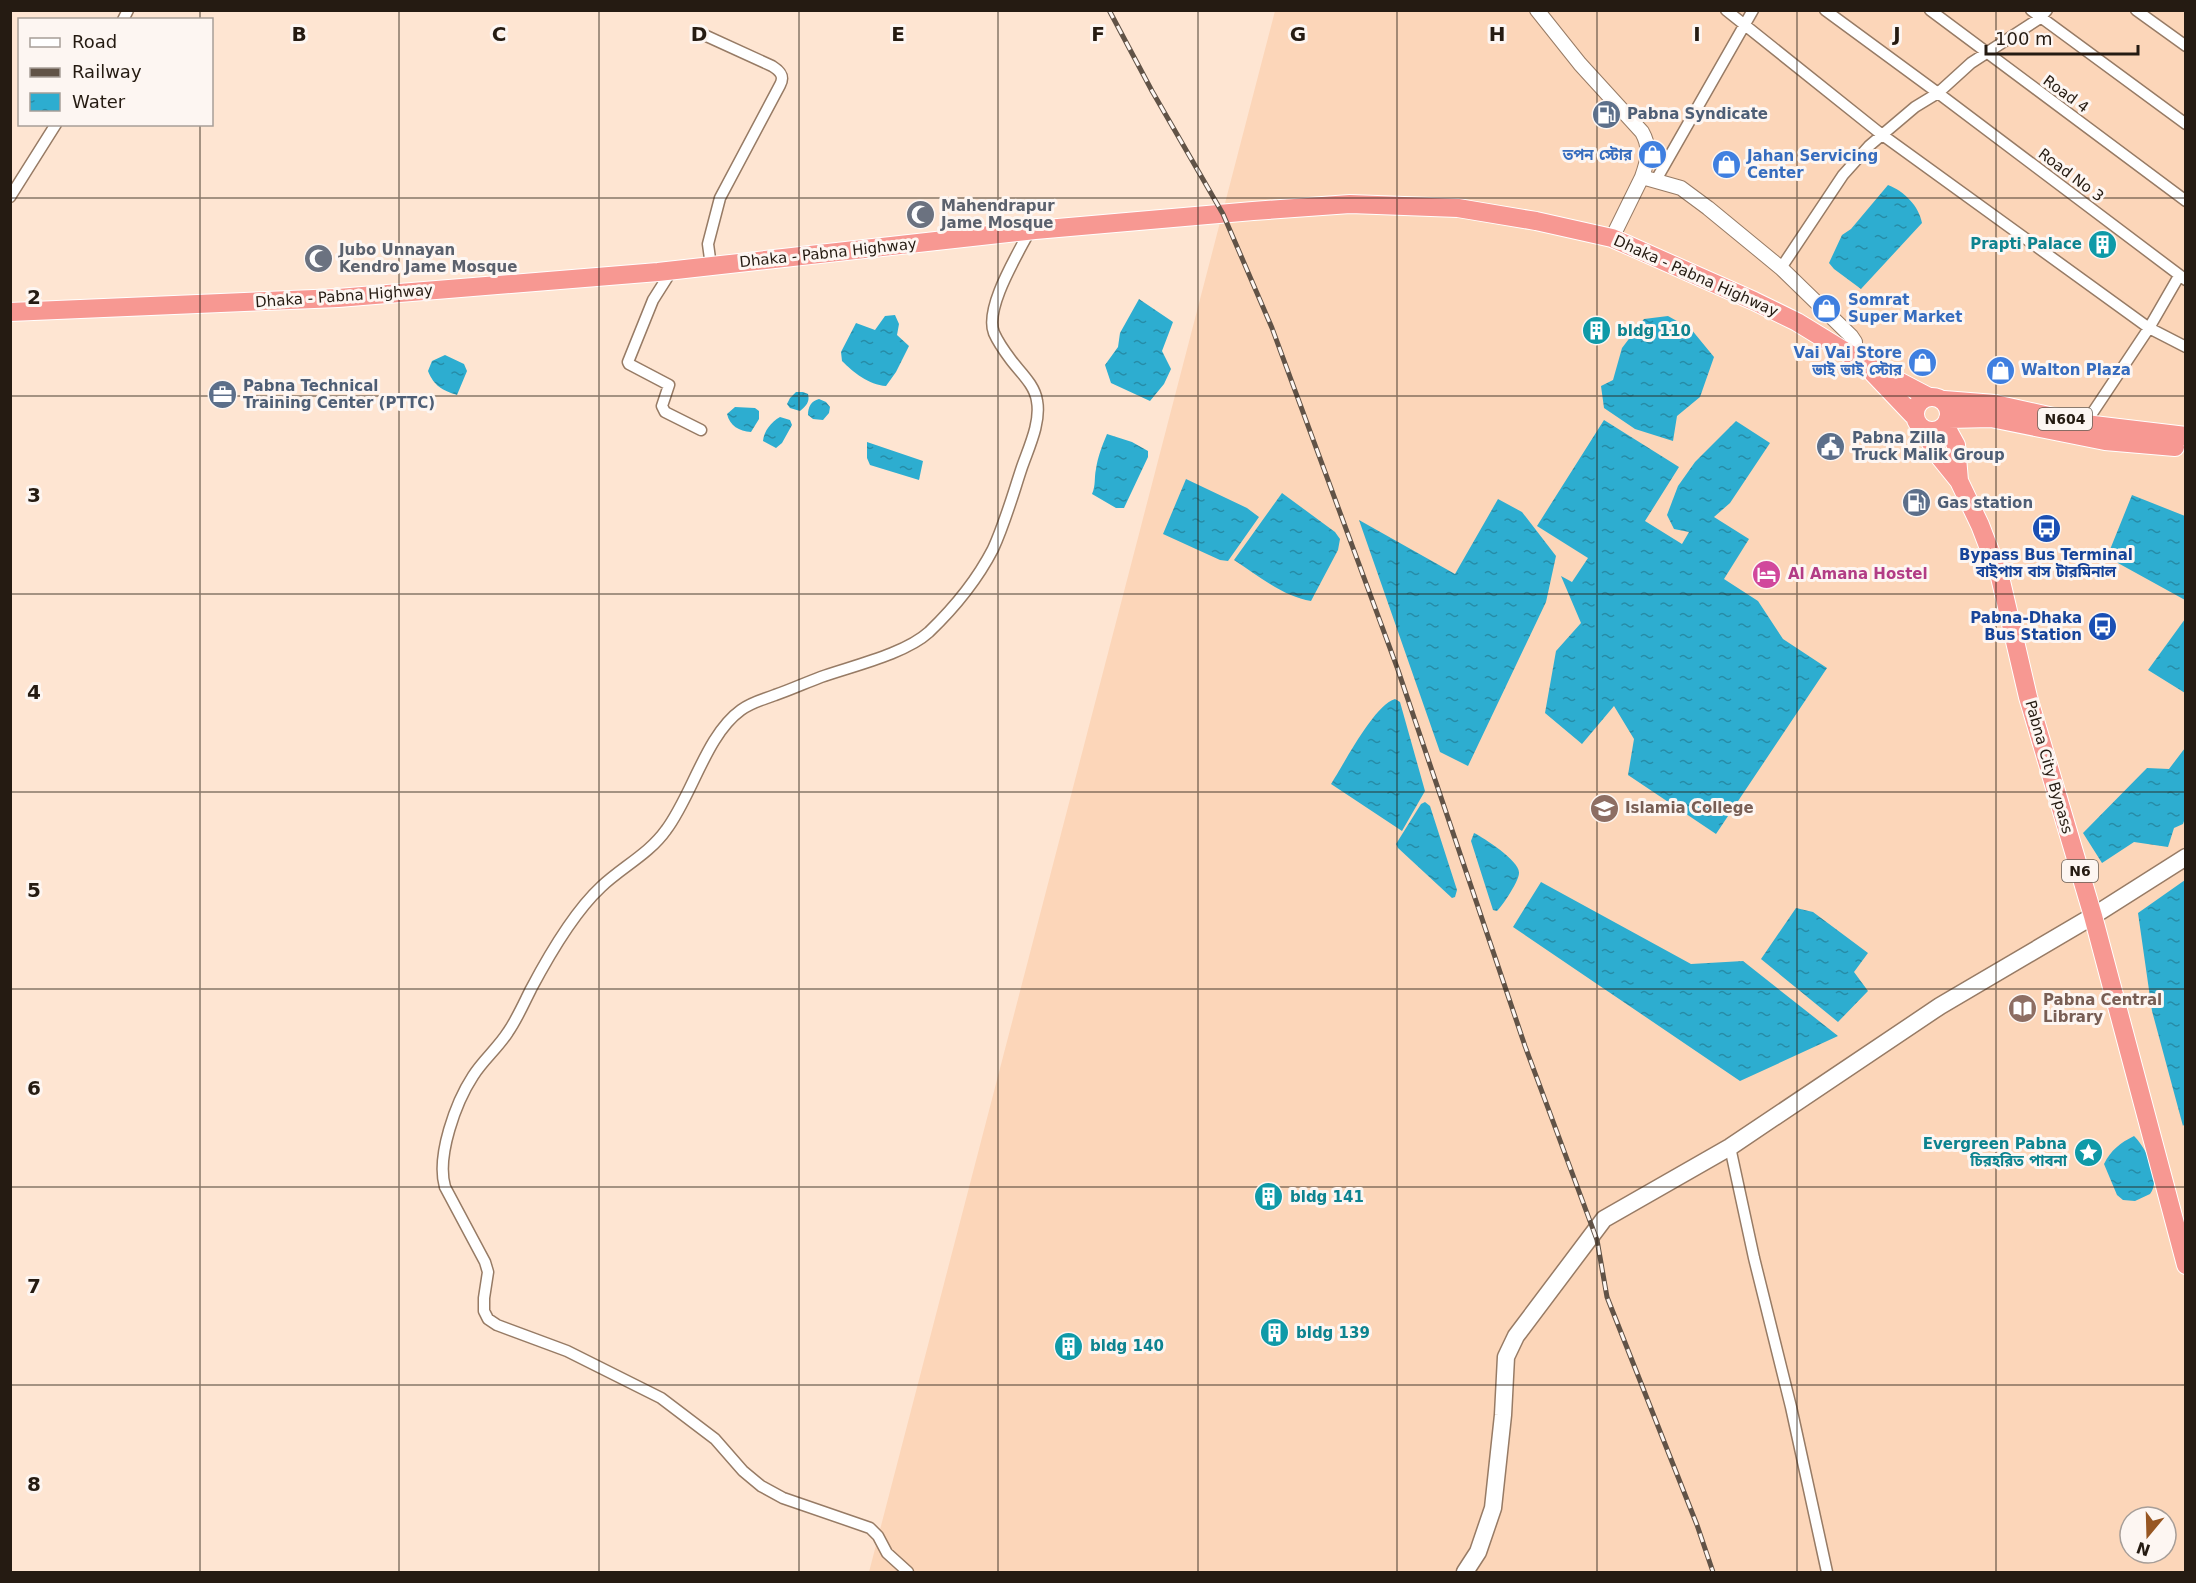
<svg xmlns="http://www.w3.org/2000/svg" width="2196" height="1583" font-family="'DejaVu Sans','Noto Sans Bengali',sans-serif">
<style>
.built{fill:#fcd6b9;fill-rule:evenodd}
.water{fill:url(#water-ripples)}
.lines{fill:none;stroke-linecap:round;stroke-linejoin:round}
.minor-casing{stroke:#977b65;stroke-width:13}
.tertiary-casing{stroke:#977b65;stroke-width:16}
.secondary-casing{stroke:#977b65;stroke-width:19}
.trunk-casing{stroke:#fff;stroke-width:20}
.minor{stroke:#fff;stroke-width:10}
.tertiary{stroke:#fff;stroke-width:14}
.secondary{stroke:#fff;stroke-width:16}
.trunk{stroke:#f79892;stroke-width:18}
.rail-casing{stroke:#615347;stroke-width:5}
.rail{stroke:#fdf6f2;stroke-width:3;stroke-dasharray:9;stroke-linecap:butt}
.grid{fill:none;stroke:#251b12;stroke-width:1.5;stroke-opacity:0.55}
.labels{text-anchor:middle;stroke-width:6;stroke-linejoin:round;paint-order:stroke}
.shield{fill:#fdf6f2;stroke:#665d55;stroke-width:1.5}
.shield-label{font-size:14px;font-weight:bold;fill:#251b12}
.street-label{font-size:15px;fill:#251b12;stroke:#fdf6f2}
.service-label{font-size:15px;font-weight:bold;fill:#4e5e75;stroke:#fdf6f2;text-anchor:start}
.shop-label{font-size:15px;font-weight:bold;fill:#366cbe;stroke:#fdf6f2;text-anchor:start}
.worship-label{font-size:15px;font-weight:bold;fill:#5b616d;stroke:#fdf6f2;text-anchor:start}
.culture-label{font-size:15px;font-weight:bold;fill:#0d838f;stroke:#fdf6f2;text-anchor:start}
.transit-label{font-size:15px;font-weight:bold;fill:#164399;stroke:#fdf6f2}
.hotel-label{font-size:15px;font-weight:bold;fill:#b23c85;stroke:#fdf6f2;text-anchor:start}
.education-label{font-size:15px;font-weight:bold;fill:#785e54;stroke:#fdf6f2;text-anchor:start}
.grid-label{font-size:20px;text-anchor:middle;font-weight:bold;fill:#251b12;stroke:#fdf6f2;stroke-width:6;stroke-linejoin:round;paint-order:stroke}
</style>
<defs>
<pattern id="water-ripples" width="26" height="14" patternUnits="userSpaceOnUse" patternTransform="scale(1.5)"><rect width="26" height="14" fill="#2dadd0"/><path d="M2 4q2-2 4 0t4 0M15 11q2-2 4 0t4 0" fill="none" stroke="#268ca7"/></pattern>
</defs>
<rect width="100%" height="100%" fill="#fee5d2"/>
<path class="built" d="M1275,11H2185V1572H869ZM2130,1517H2166V1553H2130Z"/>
<path class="water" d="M1888,185C1904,191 1919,206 1922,223L1861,289L1834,269L1829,263L1842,235L1851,229Z
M1139,299L1173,322L1162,351L1171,369L1164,384L1150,401L1111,383L1105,365L1118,347L1120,333Z
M895,315L899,324L897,335L909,346L896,372L886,386C869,385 853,372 842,361L841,352L856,323L875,330L885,316Z
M1668,316L1691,329L1714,357L1700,397L1677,416L1673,441L1635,429L1604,408L1601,386L1613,380L1622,348L1644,319Z
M445,355L464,364L467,371L457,395C442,390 434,386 428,371L432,361Z
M796,392H803L808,394C810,402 806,406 800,411L790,408L787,404L790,398Z
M819,399L826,402L830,407L829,413L823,420L813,419L808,415C808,407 811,401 819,399Z
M735,407L755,408L759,411V419L751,432C739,431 730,426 727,414Z
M780,417L790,420L792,425L782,443L776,448L763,441C764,431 771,422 780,417Z
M1604,420L1679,467L1645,521L1682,544L1689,532L1674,529L1667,515L1678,486L1695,462L1736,421L1770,443L1730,503L1714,517L1749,539L1724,579L1758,601L1783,639L1827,668L1716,834L1628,775L1634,739L1614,706L1582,744L1545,713L1556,651L1581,623L1561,576L1572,582L1588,558L1537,526Z
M1107,434L1132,442L1148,451V457L1124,508H1116L1092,494C1096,485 1094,478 1096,469C1098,456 1102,446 1107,434Z
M867,442L923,461L919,480L870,465L867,458Z
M1186,479L1247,508L1259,517L1228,561L1220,560L1163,534Z
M1282,493L1335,532L1340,539L1338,550L1311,601C1284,597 1257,575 1234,560Z
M2132,495L2185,516V600L2107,557Z
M1498,499L1522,512L1556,556L1546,602L1468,766L1440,752L1359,520L1455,574Z
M2185,619V693L2148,670Z
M1395,699L1400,702L1425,791L1402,831L1331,784C1344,764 1374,705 1395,699Z
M2185,748V818L2183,824L2174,828L2168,847L2134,842L2102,863L2083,833L2147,768L2169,769Z
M1425,802L1430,806L1457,890L1455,897L1452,898L1398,848L1396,844L1421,804Z
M1474,833C1484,838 1520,861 1519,873C1519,881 1503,905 1497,911L1493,910L1471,841Z
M2185,880L2186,1122L2183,1126L2152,1011L2138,913Z
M1541,882L1691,964L1743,961L1838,1036L1740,1081L1513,927Z
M1796,908L1813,912L1868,953L1854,972L1868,991L1838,1022L1761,959Z
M2134,1136C2146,1148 2162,1178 2150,1194L2135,1201L2123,1200L2117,1195L2104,1164C2111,1150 2120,1143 2134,1136Z"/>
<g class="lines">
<defs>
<path id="minor" d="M1726,10L1881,134L2149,328L2186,347
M1825,10L1938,93L2186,280
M1930,10L2186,201
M2031,10L2186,124
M2136,10L2186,46
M123,20L128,10
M702,34L772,66C780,71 785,76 780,85L720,198L708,244L711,266
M1656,180L1753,10
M10,197L56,124
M1781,268L1843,175L1869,146L1915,107L1938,93L1971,63L2040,18L2047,10
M672,270L653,300L628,362L629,364L669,385L662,406L665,412L701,430
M2085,424L2149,328L2179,276
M1730,1147L1754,1258L1791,1407L1827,1572
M908,1572L887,1553L878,1536L870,1528L783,1498L761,1486L743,1471L715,1439L661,1398L567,1351L497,1325L488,1319L484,1311V1298L488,1272L485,1262L445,1187C436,1156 456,1102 473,1076C483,1060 498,1048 508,1032C517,1019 524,1003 531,989C549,955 573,913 601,887C622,867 649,854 666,830C692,796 706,735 741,710C752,702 762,700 775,695C790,690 805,683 821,677C852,666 905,654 929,632C954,608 977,580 993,549C1005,523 1013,494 1022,467C1029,447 1041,422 1037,401C1035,385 1020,372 1011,360C1005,352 998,342 994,333C984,308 1018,254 1030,230"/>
<path id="tertiary" d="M1537,10L1580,64L1642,132C1651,148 1648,160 1642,177L1681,188L1708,208L1781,268L1851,336L1855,342L1854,356
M1612,238L1642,177"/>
<path id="secondary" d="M1465,1572L1478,1552L1493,1508L1503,1415L1506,1357L1516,1336L1604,1219L1730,1147L1940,1006L2093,916L2186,857"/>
<path id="trunk" d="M10,312L338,298L658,272L1035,230L1253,211L1350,204L1458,208L1536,221L1612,238L1754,301L1797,322L1864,363L1929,397
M1873,373L1913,415
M1915 414a17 17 0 1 1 34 0a17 17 0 1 1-34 0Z
M1944,400L1995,404L2085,424L2186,436
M1948,419L1991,418L2105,441L2175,447
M1945,425L1956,445L1959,481
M1923,429L1938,455L1959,481L1980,525L2000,577L2028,697L2093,916L2186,1265"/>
</defs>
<use href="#minor" class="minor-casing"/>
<use href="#tertiary" class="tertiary-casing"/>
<use href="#secondary" class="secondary-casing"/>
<use href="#trunk" class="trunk-casing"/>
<use href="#minor" class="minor"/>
<use href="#tertiary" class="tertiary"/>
<use href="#secondary" class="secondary"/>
<use href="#trunk" class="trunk"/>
<defs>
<path id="rail" d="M1109,10L1152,91L1223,214L1272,328L1398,670L1525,1046L1597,1240L1607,1297L1697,1525L1713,1572"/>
</defs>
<use href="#rail" class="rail-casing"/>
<use href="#rail" class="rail"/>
</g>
<path class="grid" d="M200,10V20M399,10V1572M599,10V1572M799,10V1572M998,10V1572M1198,10V1572M1397,10V1572M1597,10V1572M1797,10V1572M1996,10V1572M200,124V1572M10,198H2186M10,396H2186M10,594H2186M10,792H2186M10,989H2186M10,1187H2186M10,1385H2186"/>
<defs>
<symbol id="fuel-disc" viewBox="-11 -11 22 22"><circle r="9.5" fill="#5c6f8a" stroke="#fdf6f2"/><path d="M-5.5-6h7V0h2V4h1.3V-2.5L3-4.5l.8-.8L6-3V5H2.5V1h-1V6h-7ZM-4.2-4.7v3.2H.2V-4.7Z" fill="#fff"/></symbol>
<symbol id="shop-disc" viewBox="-11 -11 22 22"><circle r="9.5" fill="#3f7fe0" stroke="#fdf6f2"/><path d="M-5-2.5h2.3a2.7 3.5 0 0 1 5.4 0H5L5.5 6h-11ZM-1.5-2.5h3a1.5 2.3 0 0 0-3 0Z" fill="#fff"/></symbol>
<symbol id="mosque-disc" viewBox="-11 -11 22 22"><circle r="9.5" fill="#6b7280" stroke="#fdf6f2"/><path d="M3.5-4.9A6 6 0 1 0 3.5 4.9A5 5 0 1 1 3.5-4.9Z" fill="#fff"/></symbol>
<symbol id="building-disc" viewBox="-11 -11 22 22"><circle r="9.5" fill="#0f9aa8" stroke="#fdf6f2"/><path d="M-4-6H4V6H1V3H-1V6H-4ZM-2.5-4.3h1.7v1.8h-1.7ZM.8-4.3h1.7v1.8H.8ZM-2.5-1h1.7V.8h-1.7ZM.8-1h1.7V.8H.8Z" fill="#fff"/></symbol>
<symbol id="office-disc" viewBox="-11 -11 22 22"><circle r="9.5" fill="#5c6f8a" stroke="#fdf6f2"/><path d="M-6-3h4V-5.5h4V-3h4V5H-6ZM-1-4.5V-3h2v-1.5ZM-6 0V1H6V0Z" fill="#fff"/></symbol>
<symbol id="civic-disc" viewBox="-11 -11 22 22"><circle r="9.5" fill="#5c6f8a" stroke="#fdf6f2"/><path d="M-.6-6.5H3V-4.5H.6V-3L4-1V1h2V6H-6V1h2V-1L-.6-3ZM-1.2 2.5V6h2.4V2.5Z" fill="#fff"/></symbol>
<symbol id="bus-disc" viewBox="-11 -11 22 22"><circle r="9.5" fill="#1a4fb4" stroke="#fdf6f2"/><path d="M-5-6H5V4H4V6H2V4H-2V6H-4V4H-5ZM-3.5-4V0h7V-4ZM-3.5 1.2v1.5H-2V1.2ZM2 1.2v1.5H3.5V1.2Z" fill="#fff"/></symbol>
<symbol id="hotel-disc" viewBox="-11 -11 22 22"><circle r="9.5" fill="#d1479c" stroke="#fdf6f2"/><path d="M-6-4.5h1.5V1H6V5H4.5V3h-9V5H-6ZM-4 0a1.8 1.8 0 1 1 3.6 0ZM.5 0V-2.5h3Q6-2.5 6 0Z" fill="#fff"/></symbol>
<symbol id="university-disc" viewBox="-11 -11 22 22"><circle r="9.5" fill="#8d6e63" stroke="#fdf6f2"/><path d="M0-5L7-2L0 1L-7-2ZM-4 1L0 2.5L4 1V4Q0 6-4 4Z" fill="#fff"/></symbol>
<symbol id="library-disc" viewBox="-11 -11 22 22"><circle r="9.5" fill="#8d6e63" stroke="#fdf6f2"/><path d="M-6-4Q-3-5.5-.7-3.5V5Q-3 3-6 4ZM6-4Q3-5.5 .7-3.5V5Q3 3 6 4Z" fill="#fff"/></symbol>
<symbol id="sight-disc" viewBox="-11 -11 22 22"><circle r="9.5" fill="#0f9aa8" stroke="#fdf6f2"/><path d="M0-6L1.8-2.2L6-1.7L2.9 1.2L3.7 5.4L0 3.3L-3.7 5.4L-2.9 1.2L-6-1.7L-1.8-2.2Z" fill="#fff"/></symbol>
</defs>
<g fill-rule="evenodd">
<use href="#fuel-disc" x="1590" y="98" width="33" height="33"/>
<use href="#shop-disc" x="1636" y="138" width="33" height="33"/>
<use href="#shop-disc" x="1710" y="148" width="33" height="33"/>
<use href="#mosque-disc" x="904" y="198" width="33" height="33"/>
<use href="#building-disc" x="2086" y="228" width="33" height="33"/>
<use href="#mosque-disc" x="302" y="242" width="33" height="33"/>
<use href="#shop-disc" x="1810" y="292" width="33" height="33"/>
<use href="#building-disc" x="1580" y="314" width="33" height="33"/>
<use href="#shop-disc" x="1906" y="346" width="33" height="33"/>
<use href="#shop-disc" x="1984" y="354" width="33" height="33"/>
<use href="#office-disc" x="206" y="378" width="33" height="33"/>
<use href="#civic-disc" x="1814" y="430" width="33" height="33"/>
<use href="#fuel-disc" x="1900" y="486" width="33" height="33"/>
<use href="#bus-disc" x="2030" y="512" width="33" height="33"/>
<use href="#hotel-disc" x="1750" y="558" width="33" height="33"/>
<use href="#bus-disc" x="2086" y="610" width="33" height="33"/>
<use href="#university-disc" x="1588" y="792" width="33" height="33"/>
<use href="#library-disc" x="2006" y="992" width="33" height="33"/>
<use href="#sight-disc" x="2072" y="1136" width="33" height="33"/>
<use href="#building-disc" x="1252" y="1180" width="33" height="33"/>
<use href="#building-disc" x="1258" y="1316" width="33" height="33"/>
<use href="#building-disc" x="1052" y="1330" width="33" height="33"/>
</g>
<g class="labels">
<g class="shield">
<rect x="2038" y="408" width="54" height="22" rx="4.5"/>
<rect x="2062" y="860" width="36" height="22" rx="4.5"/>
</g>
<g class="shield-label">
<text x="2065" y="424">N604</text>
<text x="2080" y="876">N6</text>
</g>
<g class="street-label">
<text transform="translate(2066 94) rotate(36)" y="5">Road 4</text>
<text transform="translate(2071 175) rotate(37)" y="5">Road No 3</text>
<text transform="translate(828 253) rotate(-6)" y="5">Dhaka - Pabna Highway</text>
<text transform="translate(1696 276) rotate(24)" y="5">Dhaka - Pabna Highway</text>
<text transform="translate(344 296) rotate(-4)" y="5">Dhaka - Pabna Highway</text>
<text transform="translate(2049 767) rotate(74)" y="5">Pabna City Bypass</text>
</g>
<g class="service-label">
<text x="1627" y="119">Pabna Syndicate</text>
<text x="243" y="391">Pabna Technical<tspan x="243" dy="17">Training Center (PTTC)</tspan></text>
<text x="1852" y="443">Pabna Zilla<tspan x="1852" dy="17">Truck Malik Group</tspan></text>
<text x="1937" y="508">Gas station</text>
</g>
<g class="shop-label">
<text x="1632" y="160" text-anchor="end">তপন স্টোর</text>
<text x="1747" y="161">Jahan Servicing<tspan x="1747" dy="17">Center</tspan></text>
<text x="1848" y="305">Somrat<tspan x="1848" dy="17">Super Market</tspan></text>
<text x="1902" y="358" text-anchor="end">Vai Vai Store<tspan x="1902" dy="17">ভাই ভাই স্টোর</tspan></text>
<text x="2021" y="375">Walton Plaza</text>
</g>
<g class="worship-label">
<text x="941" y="211">Mahendrapur<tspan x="941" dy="17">Jame Mosque</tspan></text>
<text x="339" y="255">Jubo Unnayan<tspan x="339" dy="17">Kendro Jame Mosque</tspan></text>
</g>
<g class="culture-label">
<text x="2082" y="249" text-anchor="end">Prapti Palace</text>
<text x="1617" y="336">bldg 110</text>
<text x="2067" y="1149" text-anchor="end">Evergreen Pabna<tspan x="2067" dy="17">চিরহরিত পাবনা</tspan></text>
<text x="1290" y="1202">bldg 141</text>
<text x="1296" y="1338">bldg 139</text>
<text x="1090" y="1351">bldg 140</text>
</g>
<g class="transit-label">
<text x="2046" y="560">Bypass Bus Terminal<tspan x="2046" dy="17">বাইপাস বাস টারমিনাল</tspan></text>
<text x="2082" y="623" text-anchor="end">Pabna-Dhaka<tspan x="2082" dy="17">Bus Station</tspan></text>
</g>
<g class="hotel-label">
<text x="1788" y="579">Al Amana Hostel</text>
</g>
<g class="education-label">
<text x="1625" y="813">Islamia College</text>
<text x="2043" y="1005">Pabna Central<tspan x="2043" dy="17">Library</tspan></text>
</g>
</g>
<g class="grid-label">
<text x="299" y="41">B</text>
<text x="499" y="41">C</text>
<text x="699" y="41">D</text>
<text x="898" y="41">E</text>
<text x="1098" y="41">F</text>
<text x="1298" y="41">G</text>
<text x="1497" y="41">H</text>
<text x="1697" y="41">I</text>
<text x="1897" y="41">J</text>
<text x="34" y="304">2</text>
<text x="34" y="502">3</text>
<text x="34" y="699">4</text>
<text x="34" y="897">5</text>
<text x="34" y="1095">6</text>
<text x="34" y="1293">7</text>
<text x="34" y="1491">8</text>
</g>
<rect width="2196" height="1583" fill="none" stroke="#251b12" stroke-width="24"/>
<rect x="18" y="18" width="195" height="108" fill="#fdf6f2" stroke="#a79e98" stroke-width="1.5"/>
<rect x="30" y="38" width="30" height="9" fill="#ffffff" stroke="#a79e98" stroke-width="1.5"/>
<text x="72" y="48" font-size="18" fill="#251b12">Road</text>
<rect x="30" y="68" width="30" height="9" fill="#615347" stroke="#a79e98" stroke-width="1.5"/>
<text x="72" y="78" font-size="18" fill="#251b12">Railway</text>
<rect x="30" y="93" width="30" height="18" fill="url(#water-ripples)" stroke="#a79e98" stroke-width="1.5"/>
<text x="72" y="108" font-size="18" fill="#251b12">Water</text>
<g transform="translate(2148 1535) rotate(199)"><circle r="28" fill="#fdf6f2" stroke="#a79e98" stroke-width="1.5"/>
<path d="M0-4.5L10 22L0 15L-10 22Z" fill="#975622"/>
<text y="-9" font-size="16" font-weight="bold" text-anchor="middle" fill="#251b12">N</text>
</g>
<path d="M1986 45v9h152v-9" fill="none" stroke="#251b12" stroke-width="3"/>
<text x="1995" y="45" font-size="18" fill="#251b12" stroke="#fdf6f2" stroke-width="4.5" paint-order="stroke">100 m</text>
</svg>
